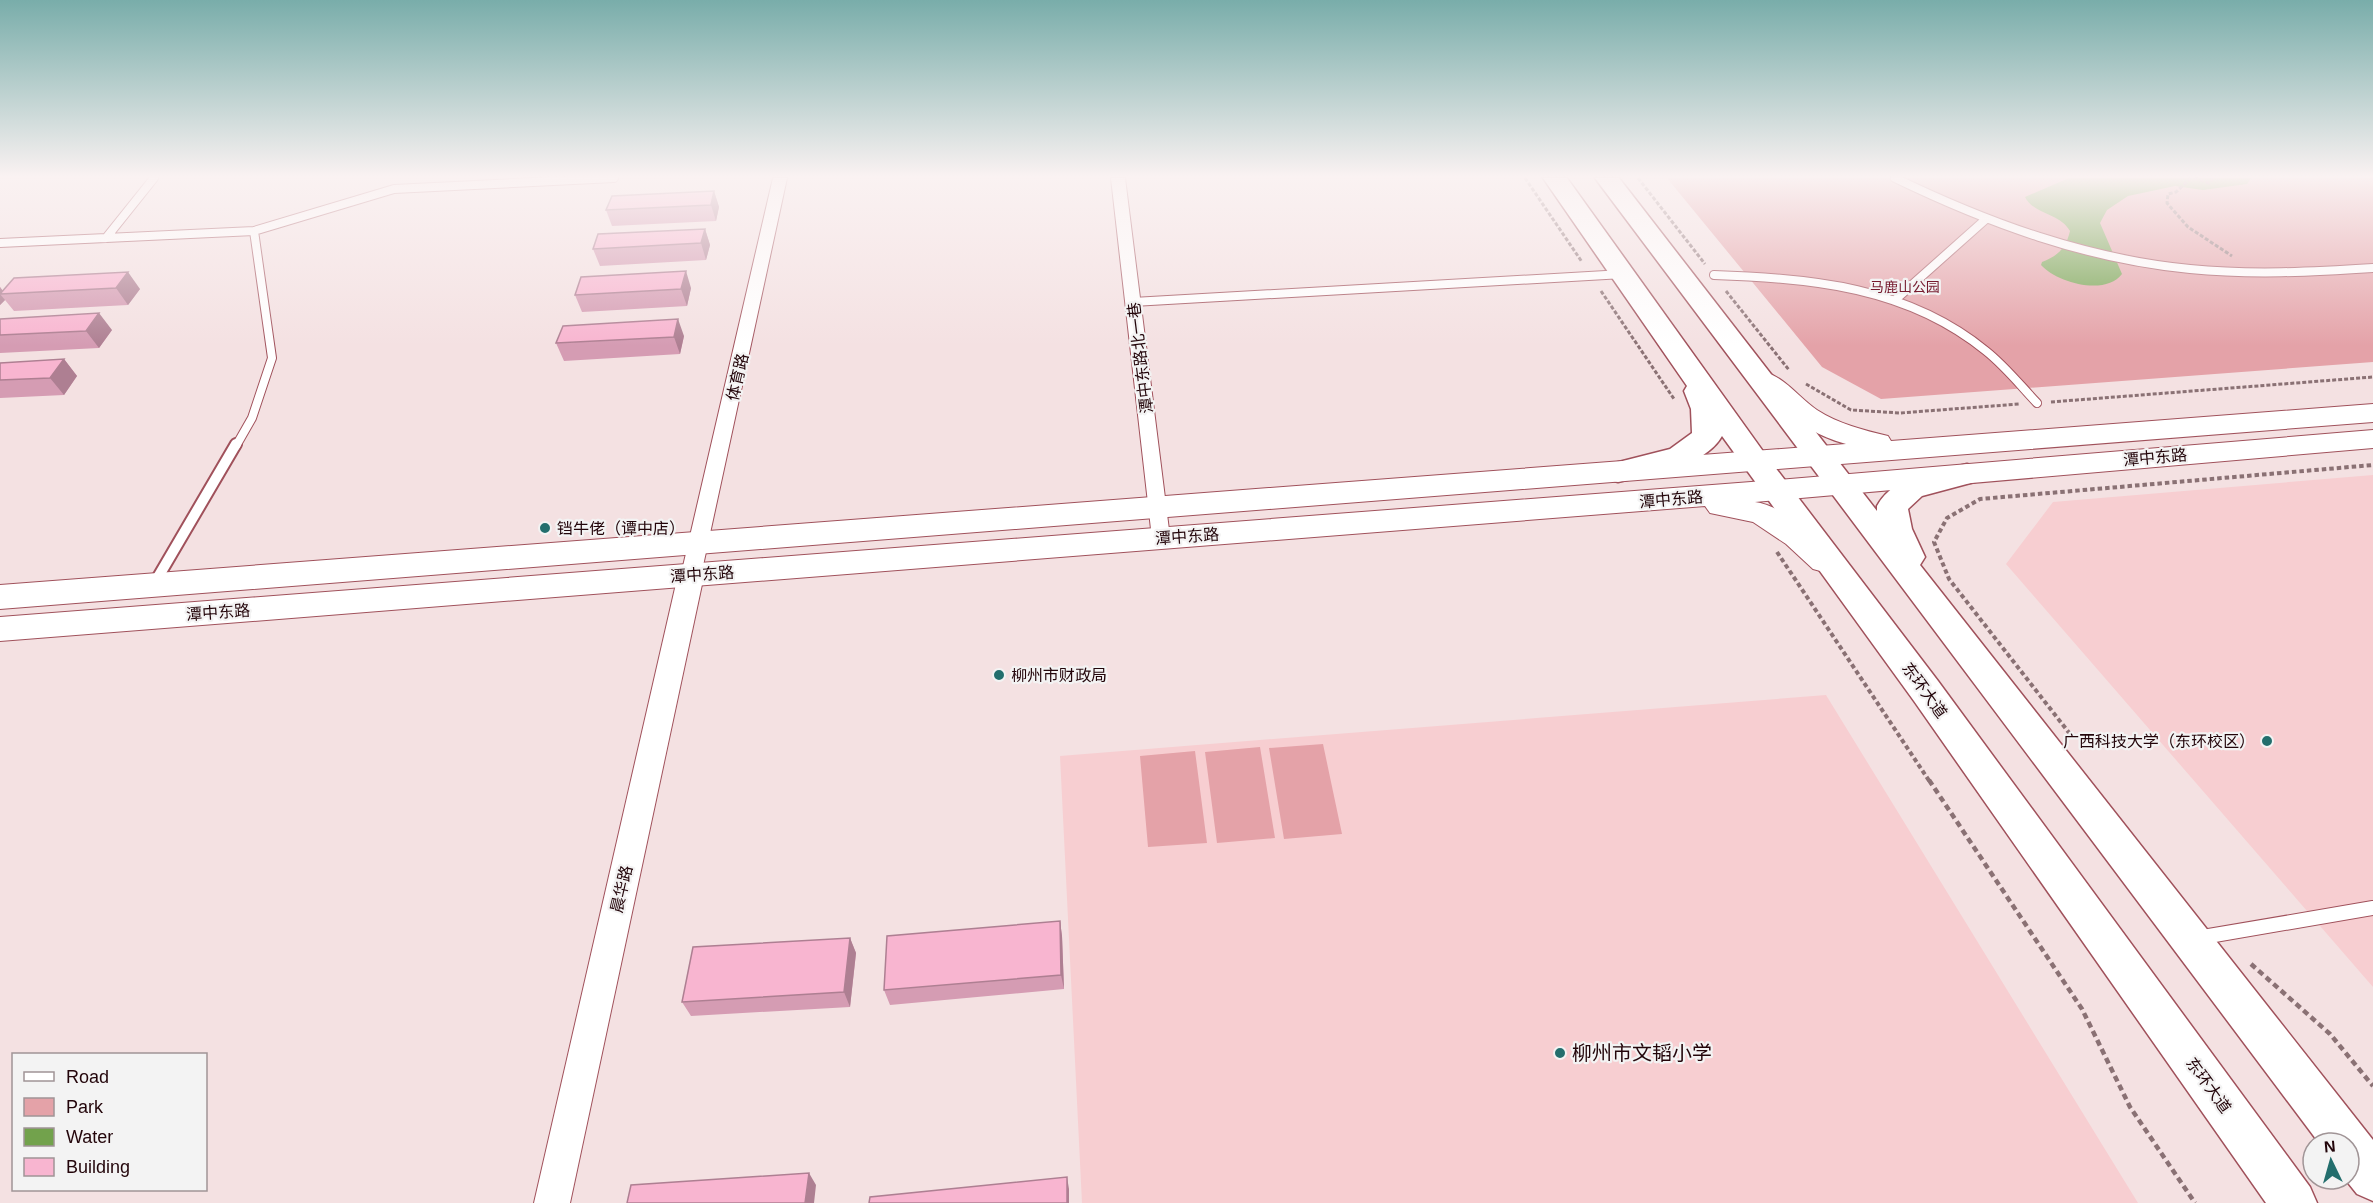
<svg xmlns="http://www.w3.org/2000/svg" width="2373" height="1203" font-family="Helvetica,'Noto Sans SC',sans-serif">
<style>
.built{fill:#f7ced1}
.green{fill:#e4a2a8}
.water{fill:#72a24c}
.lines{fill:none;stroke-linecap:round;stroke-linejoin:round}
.service-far2-casing{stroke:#a0515b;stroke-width:10}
.service-far1-casing{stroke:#a0515b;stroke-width:14}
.service-casing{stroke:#a0515b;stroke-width:16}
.minor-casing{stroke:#a0515b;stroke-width:2}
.tertiary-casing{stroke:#a0515b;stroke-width:2}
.primary-casing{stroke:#a0515b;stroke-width:2}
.trunk-casing{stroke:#a0515b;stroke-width:3}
.path-far2{stroke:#8a7174;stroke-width:3;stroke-dasharray:4 2;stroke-linecap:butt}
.path-far1{stroke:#8a7174;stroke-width:4;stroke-dasharray:4.5 3;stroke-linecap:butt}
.path{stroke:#8a7174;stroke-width:4.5;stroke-dasharray:6 4;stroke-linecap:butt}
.service-far2{stroke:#fff;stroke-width:8}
.service-far1{stroke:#fff;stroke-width:10}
.service{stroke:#fff;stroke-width:14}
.minor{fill:#fff;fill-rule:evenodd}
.tertiary{fill:#fff;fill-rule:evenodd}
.primary{fill:#fff;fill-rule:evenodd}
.trunk{fill:#fff;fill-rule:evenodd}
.wall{fill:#d59cb3}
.shaded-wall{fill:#ae7f92}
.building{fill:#f8b5d0;stroke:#ae7f92;stroke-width:1.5}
.poi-dot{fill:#236e6d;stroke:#f3f3f3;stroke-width:2}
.labels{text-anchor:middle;stroke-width:4.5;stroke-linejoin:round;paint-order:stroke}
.far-park-label{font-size:14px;fill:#761a2e;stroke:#f3f3f3}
.street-label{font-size:16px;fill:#23050a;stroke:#f3f3f3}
.poi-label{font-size:16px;fill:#23050a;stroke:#f3f3f3;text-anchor:start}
.near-poi-label{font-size:20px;fill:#23050a;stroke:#f3f3f3;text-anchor:start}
</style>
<rect width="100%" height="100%" fill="#f4e1e2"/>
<path class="built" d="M2373,475V987L2006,564L2053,502Z
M1826,695L2138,1203H1082L1060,756Z"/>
<path class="green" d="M1667,178H2373V362L1881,399L1822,367Z
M1323,744L1342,834L1284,839L1269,748Z
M1260,747L1275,838L1217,843L1205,752Z
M1195,751L1207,843L1148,847L1140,756Z"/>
<path class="water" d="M2069,178H2251L2247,184L2203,190L2175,186L2128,196L2107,210L2100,223L2122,274C2106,296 2057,283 2041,265L2042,262C2058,256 2066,248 2070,231C2060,213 2033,214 2025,197Z"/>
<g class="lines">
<defs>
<path id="service-far2" d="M1895,178C1988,223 2086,259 2190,269C2251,275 2312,272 2373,268
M106,238L154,178
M0,243L254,231L394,189L614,178
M1714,275C1811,278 1908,287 1986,351C2005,366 2020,385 2037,403
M1895,300L1986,219
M1133,302L1623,274
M236,446L252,418L272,358L254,231"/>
<path id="service-far1" d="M154,584L236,444"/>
<path id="service" d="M2197,938L2373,908"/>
<path id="minor" d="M773,178H787L701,575L698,580L691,582L684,580L681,575Z
M1111,178H1125L1170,538L1168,543L1161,545L1154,543L1152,538Z"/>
<path id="tertiary" d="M691,566L700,569L704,575L570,1203H534L678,575L682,569Z"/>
<path id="primary" d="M1764,372C1785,377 1799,398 1817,410C1839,424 1863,430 1888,436L1891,441L2373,404V422L0,609V585L1846,444C1809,435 1782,410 1755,386L1751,380L1755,374Z
M2373,430V448L1755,502C1782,506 1826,537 1839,561L1835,569L1824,572L1813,569L1786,544L1753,522L1710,513L1705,506L0,641V617L1777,480Z"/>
<path id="trunk" d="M1543,178H1567L1765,454L1938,681L2310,1187L2317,1203H2266L1914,701L1722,436C1705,467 1649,474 1618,482L1607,479L1603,472L1607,465L1670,449L1692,433L1691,409L1684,391L1687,386Z
M1595,178H1619L1877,511V506C1895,474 1934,472 1967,464L1978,467L1982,474L1978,481L1922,496L1908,509L1912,529L1925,557L1920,565L2373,1140V1201L2357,1194L2345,1179H2349V1143H2319Z"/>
</defs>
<use href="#service-far2" class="service-far2-casing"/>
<use href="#service-far1" class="service-far1-casing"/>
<use href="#service" class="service-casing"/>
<use href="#minor" class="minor-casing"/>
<use href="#tertiary" class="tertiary-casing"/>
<use href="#primary" class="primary-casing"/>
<use href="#trunk" class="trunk-casing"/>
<path class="path-far2" d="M1525,178L1582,262
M1638,178L1705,264
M2191,178L2176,192L2168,194L2167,203L2188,227L2232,256
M2194,178L2209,183L2213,178
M1601,291L1674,399
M1726,291L1789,370
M1806,384L1851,410L1900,413L2019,404
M2051,402L2373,377"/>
<path class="path-far1" d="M1777,552L1930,782
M2070,734L1949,579L1934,542L1947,518L1980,499L2373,465"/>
<path class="path" d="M1929,780L2082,1009L2130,1107L2195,1203
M2251,964L2330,1034L2373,1086"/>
<use href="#service-far2" class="service-far2"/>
<use href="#service-far1" class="service-far1"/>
<use href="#service" class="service"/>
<use href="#minor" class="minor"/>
<use href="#tertiary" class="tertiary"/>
<use href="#primary" class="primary"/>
<use href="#trunk" class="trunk"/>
</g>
<path class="wall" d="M714,191L719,207L716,221L612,226L606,210Z
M705,229L710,245L706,260L600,266L593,249Z
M14,278L140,289L128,305L14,311L5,300L0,305V287L3,291Z
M691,288L687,306L582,312L575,295Z
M0,319L112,330L99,348L0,353Z
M684,336L680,354L564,361L556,343Z
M64,359L77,376L64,395L0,398V363Z
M1060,921L1062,936L1064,989L890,1005L884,990Z
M850,938L856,953L850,1007L691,1016L682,1002Z"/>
<path class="shaded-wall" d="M714,191L719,207L716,221L711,205Z
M705,229L710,245L706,260L701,243Z
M686,271L691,288L687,306L681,289Z
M128,272L140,289L128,305L116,288Z
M0,287L5,294H0L5,300L0,305Z
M99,313L112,330L99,348L86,331Z
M678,319L684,336L680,354L674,337Z
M64,359L77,376L64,395L50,378Z
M1060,921L1062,936L1064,989L1061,975Z
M850,938L856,953L850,1007L844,992Z
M809,1173L816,1185L814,1203H805Z
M1067,1177L1069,1189V1203H1067Z"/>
<path class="building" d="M714,191L711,205L606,210L612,196Z
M705,229L701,243L593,249L598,234Z
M686,271L681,289L575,295L581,277Z
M128,272L116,288L0,294L14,278Z
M99,313L86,331L0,335V319Z
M678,319L674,337L556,343L563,326Z
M64,359L50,378L0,380V363Z
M1060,921L1061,975L884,990L887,936Z
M850,938L844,992L682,1002L693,947Z
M809,1173L805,1203H627L631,1185Z
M1067,1177V1203H869L870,1197Z"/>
<linearGradient id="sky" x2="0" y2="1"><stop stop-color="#79adaa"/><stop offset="0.51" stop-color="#faf2f2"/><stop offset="1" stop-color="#faf2f2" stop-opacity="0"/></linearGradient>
<rect width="2373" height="346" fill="url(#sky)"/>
<g class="poi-dot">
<circle cx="545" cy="528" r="6"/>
<circle cx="999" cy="675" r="6"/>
<circle cx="2267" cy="741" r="6"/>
<circle cx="1560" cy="1053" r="6"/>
</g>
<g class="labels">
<g class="far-park-label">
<text x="1905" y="292">马鹿山公园</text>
</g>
<g class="street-label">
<text transform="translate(1140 358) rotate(-97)" y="6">潭中东路北一巷</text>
<text transform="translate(737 377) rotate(-77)" y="6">体育路</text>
<text transform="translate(2155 457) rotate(-5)" y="6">潭中东路</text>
<text transform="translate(1671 499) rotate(-5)" y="6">潭中东路</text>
<text transform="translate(1187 536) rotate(-4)" y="6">潭中东路</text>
<text transform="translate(702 574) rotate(-4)" y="6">潭中东路</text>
<text transform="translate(218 612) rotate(-4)" y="6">潭中东路</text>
<text transform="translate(1925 690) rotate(54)" y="6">东环大道</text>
<text transform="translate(621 889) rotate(-77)" y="6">晨华路</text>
<text transform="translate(2209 1085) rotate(54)" y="6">东环大道</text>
</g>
<g class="poi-label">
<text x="557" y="534">铛牛佬（谭中店）</text>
<text x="1011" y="681">柳州市财政局</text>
<text x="2255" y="747" text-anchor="end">广西科技大学（东环校区）</text>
</g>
<g class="near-poi-label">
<text x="1572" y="1060">柳州市文韬小学</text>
</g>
</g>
<rect x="12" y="1053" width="195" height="138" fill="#f3f3f3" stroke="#a09496" stroke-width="1.5"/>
<rect x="24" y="1072" width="30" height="9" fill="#ffffff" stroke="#a09496" stroke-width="1.5"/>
<text x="66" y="1083" font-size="18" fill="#23050a">Road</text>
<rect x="24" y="1098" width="30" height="18" fill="#e4a2a8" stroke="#a09496" stroke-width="1.5"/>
<text x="66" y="1113" font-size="18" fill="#23050a">Park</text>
<rect x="24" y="1128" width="30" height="18" fill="#72a24c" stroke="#a09496" stroke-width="1.5"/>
<text x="66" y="1143" font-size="18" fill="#23050a">Water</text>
<rect x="24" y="1158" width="30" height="18" fill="#f8b5d0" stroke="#a09496" stroke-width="1.5"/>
<text x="66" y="1173" font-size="18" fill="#23050a">Building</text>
<g transform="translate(2331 1161) rotate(355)"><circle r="28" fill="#f3f3f3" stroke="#a09496" stroke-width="1.5"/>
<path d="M0-4.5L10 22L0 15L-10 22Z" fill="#236e6d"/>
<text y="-9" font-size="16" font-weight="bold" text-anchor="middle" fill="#23050a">N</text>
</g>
</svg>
